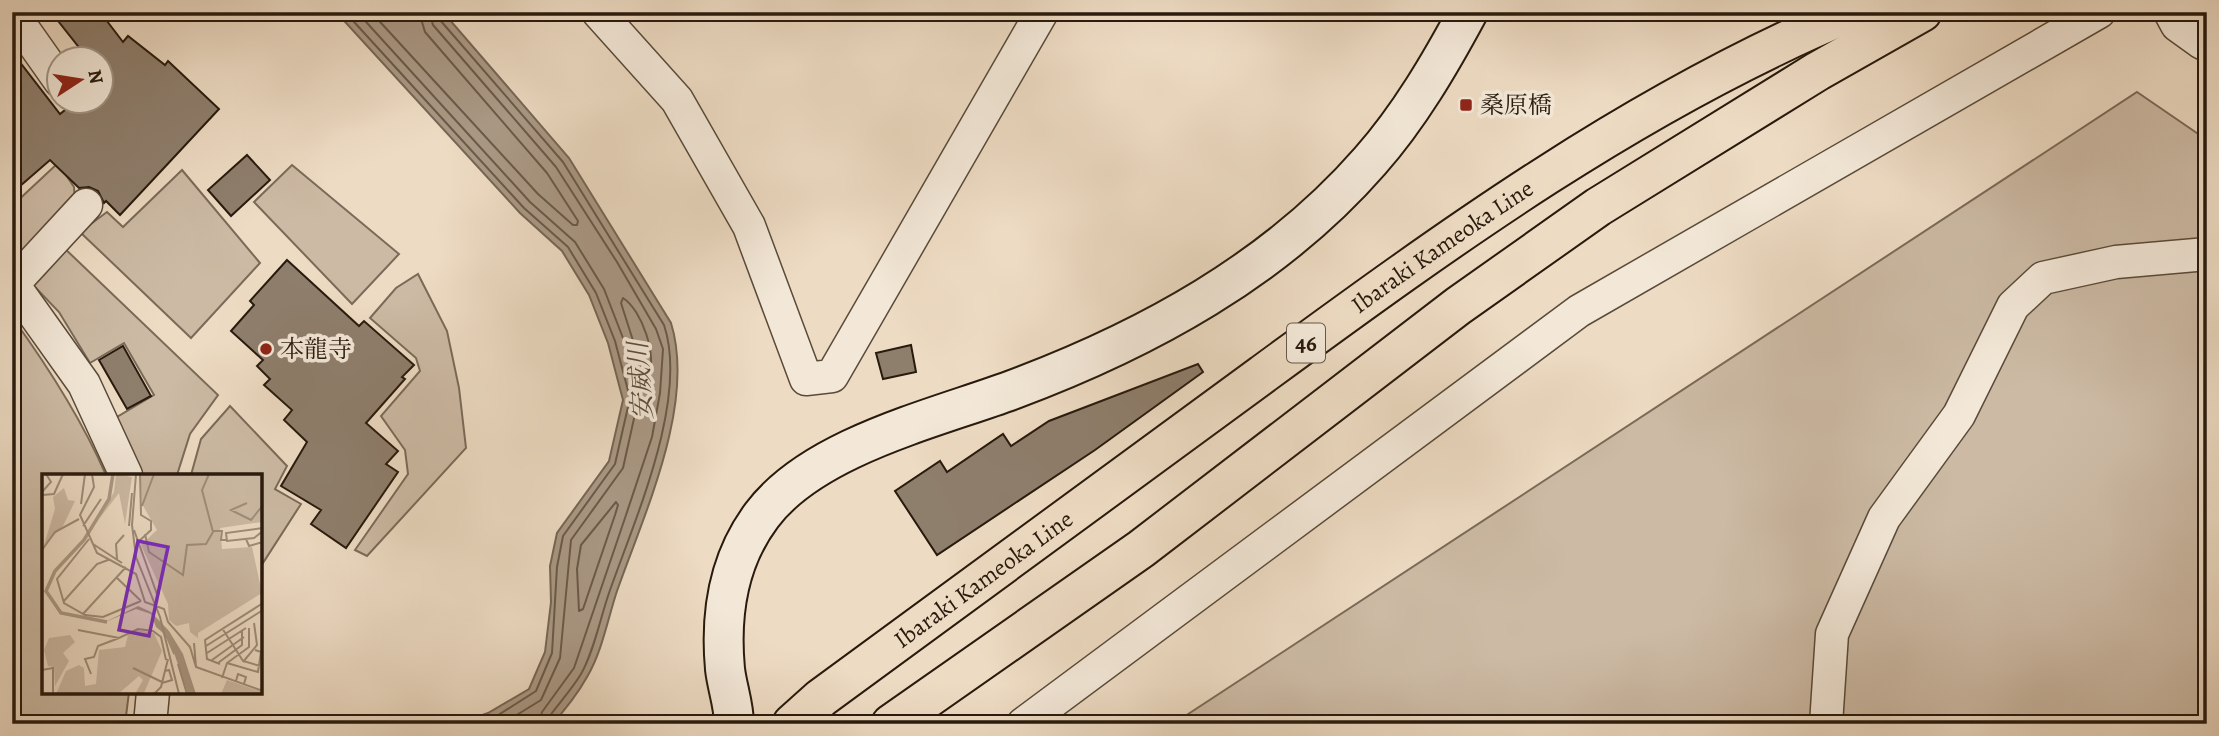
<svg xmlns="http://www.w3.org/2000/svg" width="2219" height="736" font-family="Alegreya,'Noto Serif JP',serif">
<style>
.green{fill:#ccbaa4;stroke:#7a6a58;stroke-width:2}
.water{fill:#aa9985;stroke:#766655;stroke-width:2}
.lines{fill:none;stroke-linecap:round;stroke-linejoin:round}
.shore{stroke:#695a49;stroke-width:2}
.building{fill:#8e7e6c;stroke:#281a0d;stroke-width:2}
.street-casing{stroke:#594a3a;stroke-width:35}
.secondary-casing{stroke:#281a0d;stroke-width:42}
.primary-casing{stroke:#281a0d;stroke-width:42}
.street{stroke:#f3e8d8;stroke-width:32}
.secondary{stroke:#f3e8d8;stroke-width:38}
.primary{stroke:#eddbc3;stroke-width:38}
.poi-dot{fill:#8f2418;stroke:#f3e8d8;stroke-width:2.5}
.labels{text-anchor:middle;stroke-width:7;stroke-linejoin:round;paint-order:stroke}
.shield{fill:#f3e8d8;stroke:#65584a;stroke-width:2}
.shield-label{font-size:23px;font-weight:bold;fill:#281a0d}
.poi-label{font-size:24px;fill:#281a0d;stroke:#f3e8d8;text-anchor:start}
.street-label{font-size:24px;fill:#281a0d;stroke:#f3e8d8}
.water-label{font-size:26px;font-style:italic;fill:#5c4d3d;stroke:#f3e8d8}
.inset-river{fill:none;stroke:#aa9985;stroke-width:3.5}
.inset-road{fill:none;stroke:#9e8e7a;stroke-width:2}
.view{fill:#7b2cbf;fill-opacity:0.15;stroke:#7b2cbf;stroke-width:3.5}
.inset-edge{fill:none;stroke:#281a0d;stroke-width:3.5}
</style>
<rect width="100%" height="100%" fill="#eddbc3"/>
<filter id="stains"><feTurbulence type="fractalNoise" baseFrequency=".00286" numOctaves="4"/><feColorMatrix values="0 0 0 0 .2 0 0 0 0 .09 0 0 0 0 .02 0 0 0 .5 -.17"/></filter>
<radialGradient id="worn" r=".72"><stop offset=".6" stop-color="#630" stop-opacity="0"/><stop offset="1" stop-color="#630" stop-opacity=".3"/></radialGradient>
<path class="green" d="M2137,92L2207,140V724H1173Z
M58,163L74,187L75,203L12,262V206Z
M292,165L399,254L352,304L254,202Z
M182,170L260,263L191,338L80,232L107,212L123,227Z
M60,244L218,395L190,434L177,475H138L117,417L154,395L124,343L90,363L59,312L33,285Z
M418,274L447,331L459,388L466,448L367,556L355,550L408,474L405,450L381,416L420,371L416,358L370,318L396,288Z
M12,317C49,368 81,418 106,475H44V692H129L125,724H12Z
M230,406L287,466L275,489L301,504L261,566V475H191L201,439Z"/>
<path class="water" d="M336,12H443L569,158L671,323C696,404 644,514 617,591C608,618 602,652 587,677C578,693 565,710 552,724H457L488,713L529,689L545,652L551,602L550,566L557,533L609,461L623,400L608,343L589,295L562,251L520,213Z"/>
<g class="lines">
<path class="shore" d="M345,12L524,208L568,247L596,293L615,341L630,398L615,464L563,536L557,567L552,653L536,691L492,719L480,724
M357,12L530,202L575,242L604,289L623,338L639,396L623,468L571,540L560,658L541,700L502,724
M371,12L538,194L573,225H577L578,221L547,173L425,32L419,12
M429,12L433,25L556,167L617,262L656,329L663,349L660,393L652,437L625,518L574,668L542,712L539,724
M438,12L440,20L563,162L664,325C689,400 634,521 609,593C600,619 594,651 581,674C572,689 559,703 549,717L548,724
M623,298C642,310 658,357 648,377L644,375L621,303Z
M616,502L618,505L615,515L583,609L579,611L577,569L581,545Z"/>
</g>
<path class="building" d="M51,12H100L123,42L128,36L165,65L168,61L219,109L120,215L106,201L104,203L98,191L89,187L79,188L50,160L12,193V52L60,114L75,102H102V80L104,78L102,60H89Z
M247,155L270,180L231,216L208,190Z
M287,260L359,326L364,321L414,365L402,377L405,379L366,423L398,451L386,464L398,472L346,548L311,524L321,510L281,486L307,442L284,420L292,410L264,385L270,379L257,366L263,360L231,331L254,305L250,301Z
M911,345L916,372L883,379L876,353Z
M123,346L151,396L127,409L99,360Z
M1198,364L1203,372L1095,450L937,555L895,491L940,461L947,472L1003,434L1011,446L1049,421Z"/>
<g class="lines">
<defs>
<path id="street" d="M598,12L677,100L749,226L806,379L832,376L1042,12
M2170,12L2177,25L2202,43L2207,42
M12,13L60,81
M12,283L84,384L126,475
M13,284L86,205
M150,724L153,692
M1023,724L1579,311L2099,12
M1826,724L1832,634L1884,518L1959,415L2013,306L2043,278L2116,262L2207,254"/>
<path id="secondary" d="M734,724C734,705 727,687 725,669C720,615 728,560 762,515C813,447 933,419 1012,390C1146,340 1275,270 1370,161C1409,117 1440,64 1468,12"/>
<g id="primary">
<path id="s1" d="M792,724L821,698C969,590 1116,482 1263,374C1450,237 1636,102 1851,12"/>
<path d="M891,724L1141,549L1458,306L1598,207L1818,71L1922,12"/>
</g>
</defs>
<use href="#street" class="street-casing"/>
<use href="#secondary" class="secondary-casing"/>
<use href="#primary" class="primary-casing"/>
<use href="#street" class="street"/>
<use href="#secondary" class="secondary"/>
<use href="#primary" class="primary"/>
</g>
<g class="poi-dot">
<rect x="1459" y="98" width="14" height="14" rx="3.5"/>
<circle cx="266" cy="349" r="7"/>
</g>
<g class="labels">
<rect class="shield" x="1287" y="323.5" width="38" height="39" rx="5"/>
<g class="shield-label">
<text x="1306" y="351">46</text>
</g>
<g class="poi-label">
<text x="1480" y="113">桑原橋</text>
<text x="280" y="357">本龍寺</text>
</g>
<g class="street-label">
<text dy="8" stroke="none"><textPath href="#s1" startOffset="807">Ibaraki Kameoka Line</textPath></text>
<text dy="8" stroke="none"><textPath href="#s1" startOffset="240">Ibaraki Kameoka Line</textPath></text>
</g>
<g class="water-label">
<text transform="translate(640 381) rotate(-94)" y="9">安威川</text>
</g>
</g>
<g transform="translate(42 474)">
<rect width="220" height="220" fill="#eddbc3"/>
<path d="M74,0L90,3L83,50L77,19L57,45L72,18ZM98,0H220V48L178,54L180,75L210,73L220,119L156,159V164L148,158L147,149L134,152L127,146L126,130L99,71L115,56L100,30ZM22,14L26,26L33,27L21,52L2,71L13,35L11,23ZM95,156L112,159L120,177L102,219L93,220L101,206L97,202L76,220H14L24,197L37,191L42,194L43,212L54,210L57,176L83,173L86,161ZM28,161L33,168L21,179L27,187L13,212L12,193L6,192L2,176L7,164ZM185,206L221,218L220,220H179Z" fill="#ccbaa4"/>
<path d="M96,132L109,138L127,157L141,180L154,220H146L127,164L114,153L109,140L94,135L61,149Z" fill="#aa9985"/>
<path class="inset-river" d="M65,148L19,139L4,117L13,97L42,66L67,25L71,0M124,159L133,180"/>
<path class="inset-road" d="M50,0L52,13L38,41L55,79L94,100L103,128L122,135L126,148L148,173L154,193L221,217M94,0L90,51L94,83L118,143L137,220M0,18L9,8L4,0M0,21L12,20L21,0M205,29L189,36L209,46L221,31M39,30L43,0M100,32L112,0M41,52L59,25M87,52L90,19M221,54L184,59L185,67L212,64L221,57M92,56L116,123M171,57H180L179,66H185M103,60L107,78L141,101L145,71L164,70L171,58L160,16L167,0M47,65L15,105L22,129L43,141L61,143L99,127M204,65L207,72L221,68M95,69L109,56V47L99,41L98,0M51,70L80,89M0,76L13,58L37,45M75,85L74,70L82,61M74,103L99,127M21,128L55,90L66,86M41,140L84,93M180,154L201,187L218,192M36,156L77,164L96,155L111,157L119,163L124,186M152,169L154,193M164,172L221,136M165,179L204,154M170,186L202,163M201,188L215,171L212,149M176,189L200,171V156M185,189L216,198L219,178L213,176M136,190L145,220M178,190L165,185L163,166L221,129M91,194L120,208M0,196L11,194V220M49,200L43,185L52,183L56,172L77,164M180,204L185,189L207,173V154M194,207L196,200L204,203L202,210M120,209L130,206L127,196L123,197M112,220L119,213L126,185"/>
<path class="view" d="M96,67L126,73L107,162L77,156Z"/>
<rect width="220" height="220" class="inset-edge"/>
</g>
<rect width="2219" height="736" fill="none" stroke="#eddbc3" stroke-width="42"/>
<rect x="14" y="14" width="2191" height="708" fill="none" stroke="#281a0d" stroke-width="3.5"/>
<rect x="21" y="21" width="2177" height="694" fill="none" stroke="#281a0d" stroke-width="2"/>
<g transform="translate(80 80) rotate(78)"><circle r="33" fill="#f3e8d8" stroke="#a29687" stroke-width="2"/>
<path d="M0-5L12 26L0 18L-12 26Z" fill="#8f2418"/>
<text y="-10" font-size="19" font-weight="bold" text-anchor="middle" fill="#281a0d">N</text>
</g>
<rect width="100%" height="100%" filter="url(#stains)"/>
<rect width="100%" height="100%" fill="url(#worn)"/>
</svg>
